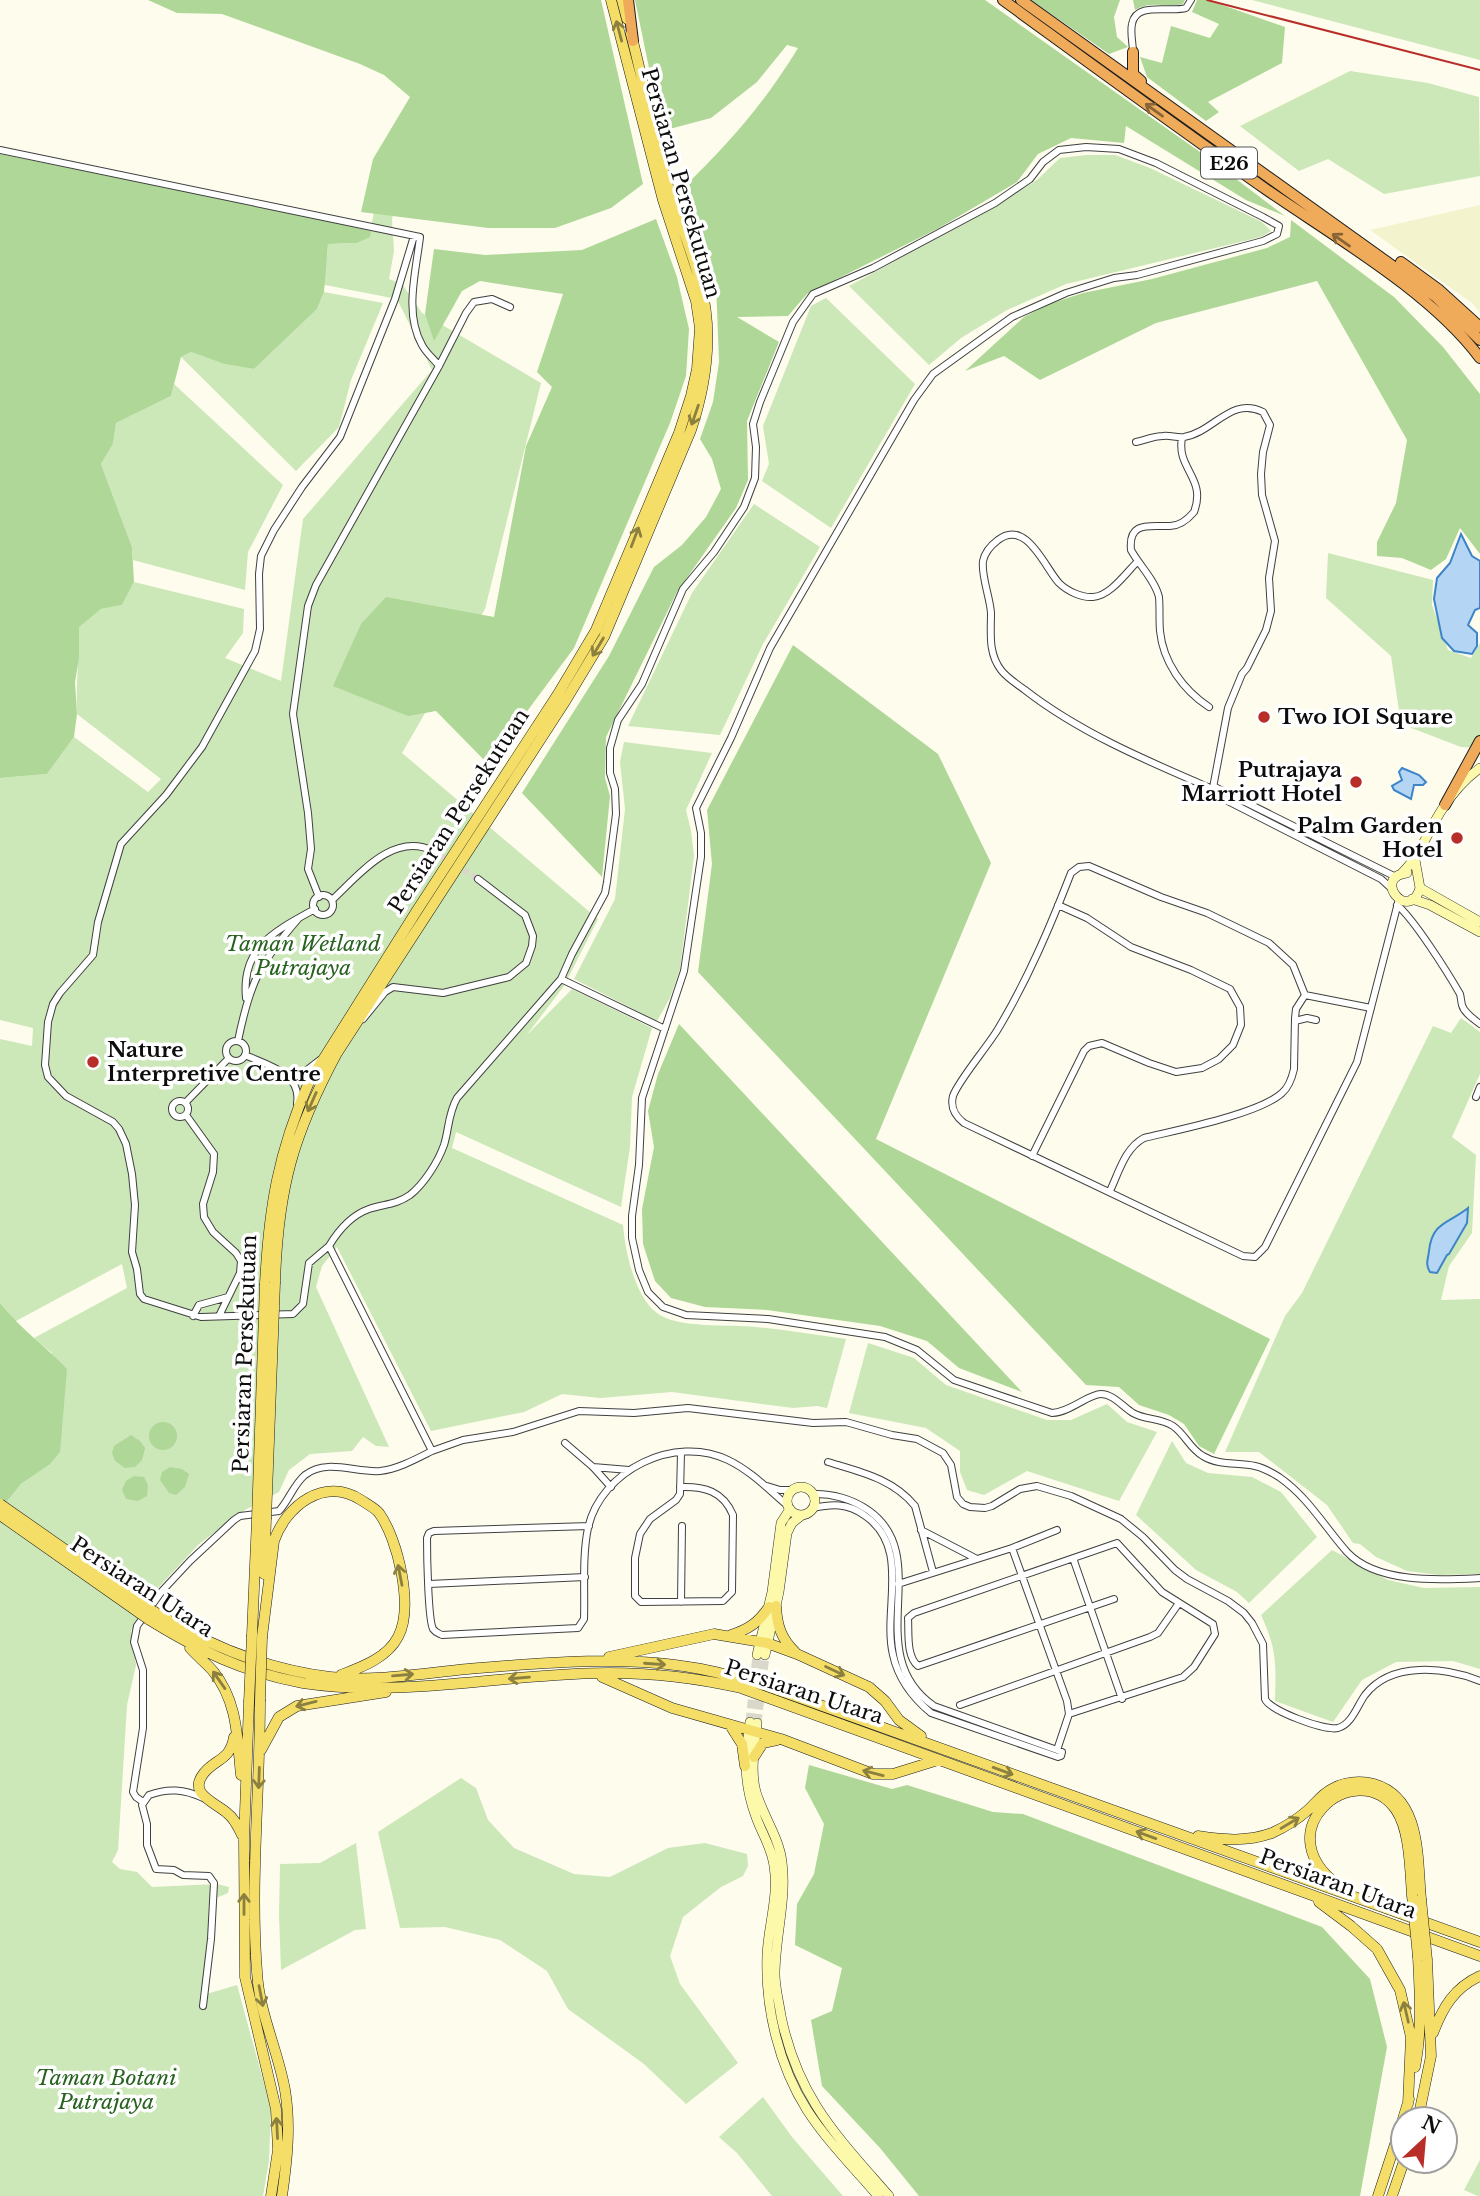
<svg xmlns="http://www.w3.org/2000/svg" width="1480" height="2196" font-family="'Libre Baskerville',serif">
<style>
.farmland{fill:#f3f3ce}
.green{fill:#cce7b8}
.forest{fill:#afd798}
.water{fill:#b4d6f4;stroke:#3d85c8;stroke-width:2}
.lines{fill:none;stroke-linecap:round;stroke-linejoin:round}
.street-tunnel{stroke:#dad8cb;stroke-width:6;stroke-dasharray:6 3;stroke-linecap:butt}
.secondary-tunnel{stroke:#dad8cb;stroke-width:9;stroke-dasharray:9 4.5;stroke-linecap:butt}
.street-casing{stroke:#404040;stroke-width:8}
.secondary-casing{stroke:#2f2f2f;stroke-width:10}
.primary-casing{stroke:#1e1e1e;stroke-width:11}
.highway-casing{stroke:#1e1e1e;stroke-width:12}
.street{stroke:#fff;stroke-width:6}
.secondary{stroke:#fcfaaa;stroke-width:9}
.primary{stroke:#f4de68;stroke-width:10}
.highway{stroke:#efab5a;stroke-width:10}
.rail{stroke:#b82f2a;stroke-width:2}
.primary-bridge-casing{stroke:#1e1e1e;stroke-width:11;stroke-linecap:butt}
.primary-bridge{stroke:#f4de68;stroke-width:10}
.oneway{stroke:#8c803f}
.oneway2{stroke:#896437}
.poi-dot{fill:#b82f2a;stroke:#fff;stroke-width:2.5}
.labels{text-anchor:middle;stroke-width:7;stroke-linejoin:round;paint-order:stroke}
.shield{fill:#fff;stroke:#565656;stroke-width:2}
.shield-label{font-size:19px;font-weight:bold;fill:#0d0d0d}
.street-label{font-size:21px;fill:#0d0d0d;stroke:#fff}
.poi-label{font-size:21px;font-weight:bold;fill:#0d0d0d;stroke:#fff;text-anchor:start}
.park-label{font-size:21px;font-style:italic;fill:#27621f;stroke:#fff}
</style>
<rect width="100%" height="100%" fill="#fefced"/>
<path class="farmland" d="M1480,205V312L1472,303L1370,230Z"/>
<path class="green" d="M1252,0H1480V60Z
M1350,71L1428,83L1479,97L1480,176L1384,194L1328,159L1299,171L1240,126Z
M467,74L403,157L392,220L394,251L389,279L402,284L422,313L541,383L485,609L402,753L598,919L564,986L526,1036L572,989L652,1028L632,1097L630,1147L621,1207L456,1132L452,1148L623,1225C625,1251 635,1297 657,1313C677,1329 730,1324 756,1327C786,1330 817,1335 846,1339L827,1408L817,1406L793,1408L672,1392L600,1398L562,1394L524,1412L431,1431L337,1247L322,1266L316,1287L389,1447L376,1446L363,1437L352,1451L310,1454L289,1470L279,1492L245,1510L199,1544L157,1589L131,1631L136,1665L127,1705L118,1850L112,1862L120,1869L137,1872L152,1887L217,1884L229,1887L228,1893L209,1901L208,1966L200,1996L237,1985L271,2109L269,2161L263,2196H0V1510L21,1484L49,1465L52,1353L34,1338L127,1288L122,1264L14,1322L0,1303V1039L32,1046L33,1028L0,1020V778L47,774L74,737L148,792L161,779L77,714C76,684 79,656 79,626L101,609L122,605L134,582L244,609L243,633L225,658L281,681L303,519L432,370L397,299L325,285L256,318L327,257L328,244L357,243L369,237L386,153Z
M1086,155H1115L1150,168L1262,222L1271,231L1261,237L1066,284L1007,310L961,338L929,365L849,286L999,205L1038,179L1060,158Z
M324,292L383,303L351,380L339,427L296,471L181,357L191,352L224,364L254,369L317,309Z
M826,298L915,384L831,528L762,481L769,464L763,426L811,306Z
M174,384L283,485L248,552L245,590L133,560L132,547L101,464L113,444L116,423L171,396Z
M754,504L820,547L763,644L720,735L628,726L692,593Z
M1328,553L1433,580L1432,605L1448,650L1471,658L1480,643V748L1461,747L1401,724L1391,656L1326,598Z
M624,742L712,753L686,810L691,831L694,856L680,969L670,998L657,1021L574,979L615,899L625,809L620,762Z
M1461,1018L1480,1032V1074L1452,1137L1476,1155L1472,1233L1449,1266L1441,1300L1480,1299V1574L1439,1575L1407,1571L1376,1557L1360,1544L1353,1543L1327,1505L1259,1452H1225L1285,1316L1302,1293L1433,1026L1451,1033Z
M868,1343L914,1358L946,1385L1047,1420H1071L1107,1404L1127,1422L1157,1432L1119,1501L1027,1471L984,1495L967,1490L960,1472V1451L926,1428L849,1413Z
M1172,1441L1186,1463L1208,1473L1252,1477L1281,1492L1317,1537L1249,1603L1237,1592L1196,1570L1136,1515Z
M1332,1550L1388,1580L1424,1588L1480,1587V1669L1453,1661L1396,1662L1362,1680L1333,1722L1275,1701C1276,1663 1277,1650 1261,1615Z
M461,1778L476,1788L488,1820L514,1848L574,1874L610,1877L668,1848L705,1843L747,1854L748,1866L743,1876L721,1887L683,1917L670,1956L680,1984L738,2063L686,2104L644,2064L568,2009L547,1971L500,1940L445,1927L400,1928L378,1832Z
M356,1843L366,1929L355,1930L281,1970L279,1915L280,1864L320,1863Z
M763,2097L792,2137L843,2196H772L737,2153L719,2137Z
M1480,2160V2196H1478L1464,2190Z"/>
<path class="forest" d="M148,0H601L643,184L611,208L555,228H488L361,212L373,159L410,97L384,75L360,64L222,14L177,13Z
M635,0H985L1207,157L1285,216L1246,200L1126,126L1124,143L1071,138L1038,154L1017,182L939,228L807,294L788,316L737,317L779,342L747,421L748,480L736,508L677,592L606,737L605,778L610,796L602,877L522,793L609,656L654,567L682,545L706,517L721,489L712,459L700,439L713,402L719,362L716,282L706,243L683,188C729,143 764,104 798,48L787,45L757,82L711,118L662,131Z
M1031,0H1120L1114,17L1117,37L1128,47L1109,54Z
M1133,0H1185L1183,4C1166,8 1151,0 1135,10Z
M1197,0H1208L1285,27L1282,63L1208,102L1219,112L1206,121L1147,77L1140,57L1162,63L1171,26L1210,38L1219,24L1192,12Z
M0,154L302,215L371,231L370,237L357,243L328,244L324,292L317,309L254,369L224,364L191,352L181,357L171,396L116,423L113,444L101,464L132,547L134,582L122,605L101,609L79,627V658L75,682L77,714L74,737L47,774L0,778Z
M656,219L677,277L689,329L686,376L670,423L574,648L488,764L436,711L408,716L333,686L361,624L386,597L494,617L526,446L552,387L537,372L563,294L480,281L462,291L434,341L425,314L434,249L485,255L582,250Z
M1291,220L1394,297L1443,347L1480,394V554L1460,528L1446,559L1431,570L1402,558L1377,556V542L1396,503L1407,440L1317,281L1156,323L1040,380L1004,356L965,371L1024,317L1049,304L1083,293L1152,279L1267,248L1290,237Z
M793,645L938,754L991,863L876,1139L1270,1339L1214,1454L1199,1446L1184,1424L1169,1415L1139,1405L1119,1387L1086,1385L698,972L712,864L707,810Z
M679,1024L1022,1392L959,1368L927,1341L880,1326L767,1310L705,1307L671,1298L655,1281L643,1244L642,1209L654,1147L648,1111L658,1074Z
M0,1303C20,1329 46,1346 67,1369L60,1452L49,1465L21,1484L0,1510Z
M149 1436a14 14 0 1 1 28 0a14 14 0 1 1-28 0Z
M131,1435L140,1441L145,1448L142,1460L135,1467L125,1468L115,1461L112,1453L114,1446Z
M170,1467L182,1469L189,1474L185,1487L176,1495L169,1493L160,1480L162,1472Z
M134,1476L144,1477L148,1485L147,1496L138,1501L126,1499L122,1490L126,1481Z
M809,1765L892,1789L907,1785L993,1812L1023,1814L1322,1927L1370,1979L1387,2047L1360,2196H919L880,2148L822,2086L811,2020L832,2011L842,1968L795,1945L797,1904L814,1874L824,1824L805,1788Z"/>
<path class="water" d="M1461,534L1472,556L1480,561V608L1475,610L1468,625L1477,633V646L1472,654L1454,651L1442,638L1434,599L1437,578L1450,563Z
M1402,768L1419,775L1426,782L1423,785H1414L1411,799L1394,790L1392,786L1402,780L1399,772Z
M1468,1208L1467,1223L1449,1254L1447,1255L1437,1273L1430,1272C1425,1264 1428,1260 1429,1251C1432,1222 1448,1224 1468,1208Z"/>
<g class="lines">
<path class="street-tunnel" d="M433,851L478,879"/>
<path class="secondary-tunnel" d="M750,1722L757,1655
M757,1723L765,1655"/>
<defs>
<path id="street" d="M1133,52C1133,44 1130,33 1132,24C1136,1 1170,13 1186,8L1191,0
M0,150L420,237C416,272 404,313 422,345C426,353 434,359 439,366
M1182,438C1176,469 1207,478 1194,512C1188,519 1180,526 1170,526C1151,527 1128,520 1131,550C1139,565 1155,580 1159,597C1160,608 1159,620 1160,631C1163,662 1183,690 1209,707
M1136,442C1145,440 1154,436 1163,436C1170,435 1177,438 1184,437C1214,432 1231,396 1263,412L1270,425L1263,452L1261,474L1262,495L1275,541L1269,578L1271,611L1266,630L1247,668L1242,674L1228,708L1212,793
M1137,562C1126,573 1110,596 1093,597C1082,598 1067,591 1059,583C1045,568 1026,518 998,540C990,546 985,552 983,561C981,576 990,597 991,613C991,633 988,653 1001,670C1007,678 1017,684 1025,690C1079,732 1145,760 1208,787L1212,793L1381,879L1392,889
M1213,786L1396,877
M313 905a10 10 0 1 1 20 0a10 10 0 1 1-20 0Z
M319,897L308,869L311,849L308,813L293,714L308,606L316,585L439,366L466,313L474,302L492,299L510,307
M332,900C358,876 393,831 433,851
M1397,905C1414,919 1448,973 1460,994C1461,998 1461,1001 1462,1005C1464,1013 1474,1019 1480,1024
M561,979L665,1029
M1305,995L1293,965L1269,943L1207,913L1161,897L1089,866L1079,867L1071,873C1050,927 1028,979 998,1029C988,1046 958,1081 953,1096C950,1108 955,1116 964,1123L1243,1256L1255,1257L1265,1247L1357,1062L1399,899
M1305,995L1371,1008
M246,998C241,947 275,931 315,909
M363,1019L385,992L393,987L443,993L509,977L526,963L532,946L533,936L525,915L478,879
M1295,1021L1307,1018L1316,1020
M238,1041C250,982 259,964 299,918
M226 1051a10 10 0 1 1 20 0a10 10 0 1 1-20 0Z
M245,1055C267,1065 302,1073 297,1103
M288,1076L307,1070L320,1060
M1476,1097L1480,1087
M172 1109a8 8 0 1 1 16 0a8 8 0 1 1-16 0Z
M186,1102L229,1058
M186,1115L214,1154L213,1172L203,1204L204,1217L213,1232L236,1253L241,1261L240,1273L219,1316
M1032,1156L1084,1051L1089,1046L1102,1043L1149,1063L1176,1072L1202,1068L1219,1059L1233,1045L1241,1025L1240,1007L1230,989L1191,970L1131,947L1087,918L1058,905
M1110,1191C1119,1172 1125,1148 1144,1138C1177,1130 1259,1114 1282,1093C1289,1087 1292,1078 1294,1069L1295,1018L1296,1009L1305,995
M329,1246C338,1231 352,1215 369,1209C383,1204 396,1205 410,1195C424,1184 438,1162 444,1145C449,1129 448,1114 457,1098L561,979L572,954L605,893L607,882L616,814L615,789L610,773V748L618,720L642,684L683,589L714,552L744,507L755,478L756,447L753,424L760,402L793,322L813,294L873,268L995,203L1030,179L1043,162L1059,150L1086,147L1119,149L1156,163L1263,217L1279,226L1277,234L1263,241L1137,275L1114,278L1066,293L1012,317L933,374L914,400L770,648L731,738L696,808L701,833V857L684,971L642,1098L639,1165L632,1216V1238L639,1270L648,1292L663,1307L686,1315L768,1319L885,1337L917,1350L954,1380L1052,1413C1071,1412 1088,1394 1101,1394C1113,1394 1123,1407 1133,1413C1145,1420 1161,1418 1173,1426C1185,1434 1190,1449 1203,1456C1219,1466 1238,1462 1255,1466C1264,1468 1271,1472 1279,1477C1308,1497 1324,1526 1347,1552C1377,1584 1440,1580 1480,1578
M193,1316L199,1305L228,1297
M565,1443L593,1467L611,1487
M432,1451L463,1440L513,1432L579,1411L634,1413L688,1408L813,1423L846,1422L892,1435L917,1439L943,1453L951,1465L957,1497L963,1504L970,1507L985,1508L992,1506L1020,1489L1037,1486L1071,1496L1121,1519L1143,1537L1175,1570L1187,1579L1228,1601L1244,1613L1252,1623L1263,1644L1265,1699C1270,1711 1325,1731 1338,1728C1352,1724 1357,1706 1365,1695C1391,1661 1445,1667 1480,1681
M828,1462C861,1472 893,1479 915,1506L933,1572
M593,1467L629,1470
M767,1486L780,1490H793
M680,1487C704,1486 723,1491 733,1515L732,1592L723,1601L641,1602L635,1596V1558L640,1534L650,1519L676,1500L680,1494L681,1453
M812,1494C831,1493 852,1499 868,1510C936,1557 858,1653 934,1706L1057,1750L1062,1752L1061,1756L1058,1757L931,1713C913,1698 898,1678 893,1655C882,1609 912,1547 864,1515C847,1503 832,1504 813,1508
M589,1526L434,1531L429,1533L427,1538C427,1553 428,1619 433,1629C436,1633 438,1633 442,1635L578,1628L584,1619C585,1590 582,1557 588,1528C601,1470 675,1434 728,1460C751,1471 769,1490 788,1506
M921,1530L975,1558
M1012,1548L1067,1701L1069,1714L1057,1750
M1073,1558L1122,1699
M429,1584L585,1577
M898,1584L1012,1548L1057,1530
M681,1602L682,1526
M960,1705L1150,1637L1158,1633L1179,1603
M1069,1714L1183,1677L1194,1667L1215,1634L1213,1624L1162,1592L1117,1543L914,1613L908,1618C909,1633 906,1656 918,1666L1114,1599
M203,1798C184,1789 168,1788 149,1795L142,1805L147,1824V1845L156,1869L174,1870L183,1875L209,1876L214,1883L211,1939L203,2006
M143,1802L136,1797L133,1792L143,1728V1670L134,1642L137,1626L162,1591L190,1561L234,1520L240,1516L279,1511C289,1500 294,1484 305,1475C327,1458 356,1473 380,1471C398,1469 416,1459 432,1451L329,1246L309,1263L303,1304L293,1314L201,1317L144,1299L140,1294L137,1269L132,1252L135,1205L132,1174L126,1144L119,1129L113,1122L66,1096L48,1077L45,1065L48,1022L53,1004L60,993L93,955L98,922L121,844L166,795L202,747L255,651L260,629L259,574L261,556L274,530L302,487L340,437L395,299L414,236"/>
<path id="secondary" d="M1415,860L1420,888L1480,922
M1402,873C1421,855 1428,830 1443,808C1452,794 1466,778 1480,768
M1407,873C1371,877 1409,924 1420,888
M1412,899L1430,905L1480,932
M787 1501a14 14 0 1 1 28 0a14 14 0 1 1-28 0Z
M757,1655L772,1592L781,1523L790,1509
M765,1655L779,1592L787,1533L792,1523L802,1515
M750,1722C745,1758 743,1782 756,1817C762,1834 772,1848 774,1866C779,1897 768,1926 767,1956C765,2008 779,2066 807,2110C827,2141 854,2168 878,2196
M757,1723C755,1745 750,1771 756,1792C763,1816 779,1837 782,1862C787,1899 775,1937 775,1974C775,1988 779,2002 781,2016C798,2098 836,2135 889,2196"/>
<path id="primary" d="M622,0L627,19
M275,1282C278,1188 293,1135 337,1053L566,700L604,637L691,430C707,382 714,332 700,282C690,244 674,208 663,170C651,125 643,79 631,34
M265,1284C269,1207 278,1153 309,1082L416,912L558,694L596,630L679,433L691,396L697,369L700,328L696,301L663,200L611,0
M264,1574L266,1519
M776,1606C777,1626 781,1638 795,1652
M153,1611C208,1646 265,1669 330,1677C375,1682 423,1673 468,1669C540,1663 623,1655 695,1668C720,1672 743,1679 767,1686L1480,1942
M148,1619C200,1651 242,1672 303,1683C387,1696 473,1680 557,1675C618,1670 681,1674 741,1688L1480,1956
M252,1635L257,1519
M731,1635C749,1629 758,1623 769,1607
M262,1637L274,1541C286,1506 324,1476 361,1500C367,1504 375,1508 379,1513C398,1539 414,1607 398,1637C387,1658 362,1667 341,1675
M190,1648C197,1656 206,1663 213,1671C238,1702 237,1738 241,1775
M609,1657L714,1634L767,1643L797,1654L869,1687L885,1701L899,1720L921,1736
M602,1677L672,1708L781,1739L873,1774H893L938,1760
M260,1701C260,1791 250,1882 257,1972C259,2013 278,2050 285,2090C291,2126 287,2161 282,2196
M249,1702L244,1840L245,1977L276,2109L278,2150L271,2196
M730,1725L742,1744L745,1766
M234,1737C230,1761 216,1758 204,1773C187,1794 215,1802 227,1813C235,1819 238,1827 242,1835
M261,1750L279,1717L297,1706L386,1692
M754,1757L763,1743L777,1740
M1198,1836C1223,1840 1248,1842 1272,1833C1285,1827 1298,1819 1308,1810C1316,1803 1322,1794 1332,1789C1344,1782 1360,1780 1374,1784C1422,1798 1417,1859 1421,1899
M1345,1890C1258,1834 1356,1753 1396,1810C1410,1830 1410,1871 1412,1895
M1319,1902L1351,1926L1377,1949L1400,1990L1411,2037L1408,2104
M1433,2033C1443,2007 1454,1988 1480,1976
M1415,2067C1422,2031 1420,1994 1418,1957
M1403,2119L1409,2099
M1418,2119L1431,2056L1427,1960
M1378,2196L1403,2120
M1392,2196L1404,2161"/>
<path id="highway" d="M628,0L633,41
M1003,0C1091,64 1178,128 1267,190C1335,237 1431,292 1480,358
M1021,0L1436,297L1480,340
M1133,52V74L1141,81
M1401,262L1438,289L1480,327
M1445,805L1480,741"/>
</defs>
<use href="#street" class="street-casing"/>
<use href="#secondary" class="secondary-casing"/>
<use href="#primary" class="primary-casing"/>
<use href="#highway" class="highway-casing"/>
<use href="#street" class="street"/>
<use href="#secondary" class="secondary"/>
<use href="#primary" class="primary"/>
<use href="#highway" class="highway"/>
<path class="rail" d="M1207,0L1480,70"/>
<defs>
<path id="primary-bridge" d="M0,1504L153,1611
M0,1515L148,1619
M257,1519L265,1284
M266,1519L275,1282
M260,1701L262,1637
M249,1702L252,1635
M1412,1895L1418,1957
M1421,1899L1427,1960"/>
</defs>
<use href="#primary-bridge" class="primary-bridge-casing"/>
<use href="#primary-bridge" class="primary-bridge"/>
</g>
<defs><path id="oneway-shaft" d="M-6 0H5M1.5-3L5.5 0L1.5 3" fill="none" stroke-width="1.6" stroke-linecap="round" stroke-linejoin="round" transform="scale(1.75)"/></defs>
<g class="oneway">
<use href="#oneway-shaft" transform="translate(619 31) rotate(-105)"/>
<use href="#oneway-shaft" transform="translate(695 415) rotate(109)"/>
<use href="#oneway-shaft" transform="translate(635 537) rotate(-69)"/>
<use href="#oneway-shaft" transform="translate(598 647) rotate(121)"/>
<use href="#oneway-shaft" transform="translate(312 1102) rotate(114)"/>
<use href="#oneway-shaft" transform="translate(400 1575) rotate(-101)"/>
<use href="#oneway-shaft" transform="translate(655 1664) rotate(4)"/>
<use href="#oneway-shaft" transform="translate(835 1671) rotate(25)"/>
<use href="#oneway-shaft" transform="translate(403 1675) rotate(-5)"/>
<use href="#oneway-shaft" transform="translate(519 1678) rotate(175)"/>
<use href="#oneway-shaft" transform="translate(219 1680) rotate(-125)"/>
<use href="#oneway-shaft" transform="translate(306 1704) rotate(166)"/>
<use href="#oneway-shaft" transform="translate(1003 1771) rotate(20)"/>
<use href="#oneway-shaft" transform="translate(873 1773) rotate(-166)"/>
<use href="#oneway-shaft" transform="translate(259 1778) rotate(92)"/>
<use href="#oneway-shaft" transform="translate(1290 1823) rotate(-31)"/>
<use href="#oneway-shaft" transform="translate(1146 1835) rotate(-160)"/>
<use href="#oneway-shaft" transform="translate(244 1904) rotate(-90)"/>
<use href="#oneway-shaft" transform="translate(261 1996) rotate(79)"/>
<use href="#oneway-shaft" transform="translate(1406 2012) rotate(-103)"/>
<use href="#oneway-shaft" transform="translate(277 2128) rotate(-93)"/>
</g>
<g class="oneway2">
<use href="#oneway-shaft" transform="translate(1154 110) rotate(-144)"/>
<use href="#oneway-shaft" transform="translate(1341 240) rotate(-145)"/>
</g>
<g class="poi-dot">
<circle cx="1264" cy="717" r="7"/>
<circle cx="1356" cy="782" r="7"/>
<circle cx="1457" cy="838" r="7"/>
<circle cx="93" cy="1062" r="7"/>
</g>
<g class="labels">
<rect class="shield" x="1201" y="147.5" width="56" height="31" rx="5"/>
<g class="shield-label">
<text x="1229" y="170">E26</text>
</g>
<g class="street-label">
<text transform="translate(681 183) rotate(74)" y="7">Persiaran Persekutuan</text>
<text transform="translate(459 811) rotate(-57)" y="7">Persiaran Persekutuan</text>
<text transform="translate(245 1354) rotate(-88)" y="7">Persiaran Persekutuan</text>
<text transform="translate(142 1587) rotate(33)" y="7">Persiaran Utara</text>
<text transform="translate(804 1692) rotate(18)" y="7">Persiaran Utara</text>
<text transform="translate(1338 1884) rotate(20)" y="7">Persiaran Utara</text>
</g>
<g class="poi-label">
<text x="1278" y="724">Two IOI Square</text>
<text x="1342" y="777" text-anchor="end">Putrajaya<tspan x="1342" dy="24">Marriott Hotel</tspan></text>
<text x="1443" y="833" text-anchor="end">Palm Garden<tspan x="1443" dy="24">Hotel</tspan></text>
<text x="107" y="1057">Nature<tspan x="107" dy="24">Interpretive Centre</tspan></text>
</g>
<g class="park-label">
<text x="303" y="951">Taman Wetland<tspan x="303" dy="24">Putrajaya</tspan></text>
<text x="106" y="2085">Taman Botani<tspan x="106" dy="24">Putrajaya</tspan></text>
</g>
</g>
<g transform="translate(1424 2140) rotate(26)"><circle r="33" fill="#ffffff" stroke="#9e9e9e" stroke-width="2"/>
<path d="M0-5L12 26L0 18L-12 26Z" fill="#b82f2a"/>
<text y="-10" font-size="19" font-weight="bold" text-anchor="middle" fill="#0d0d0d">N</text>
</g>
</svg>
